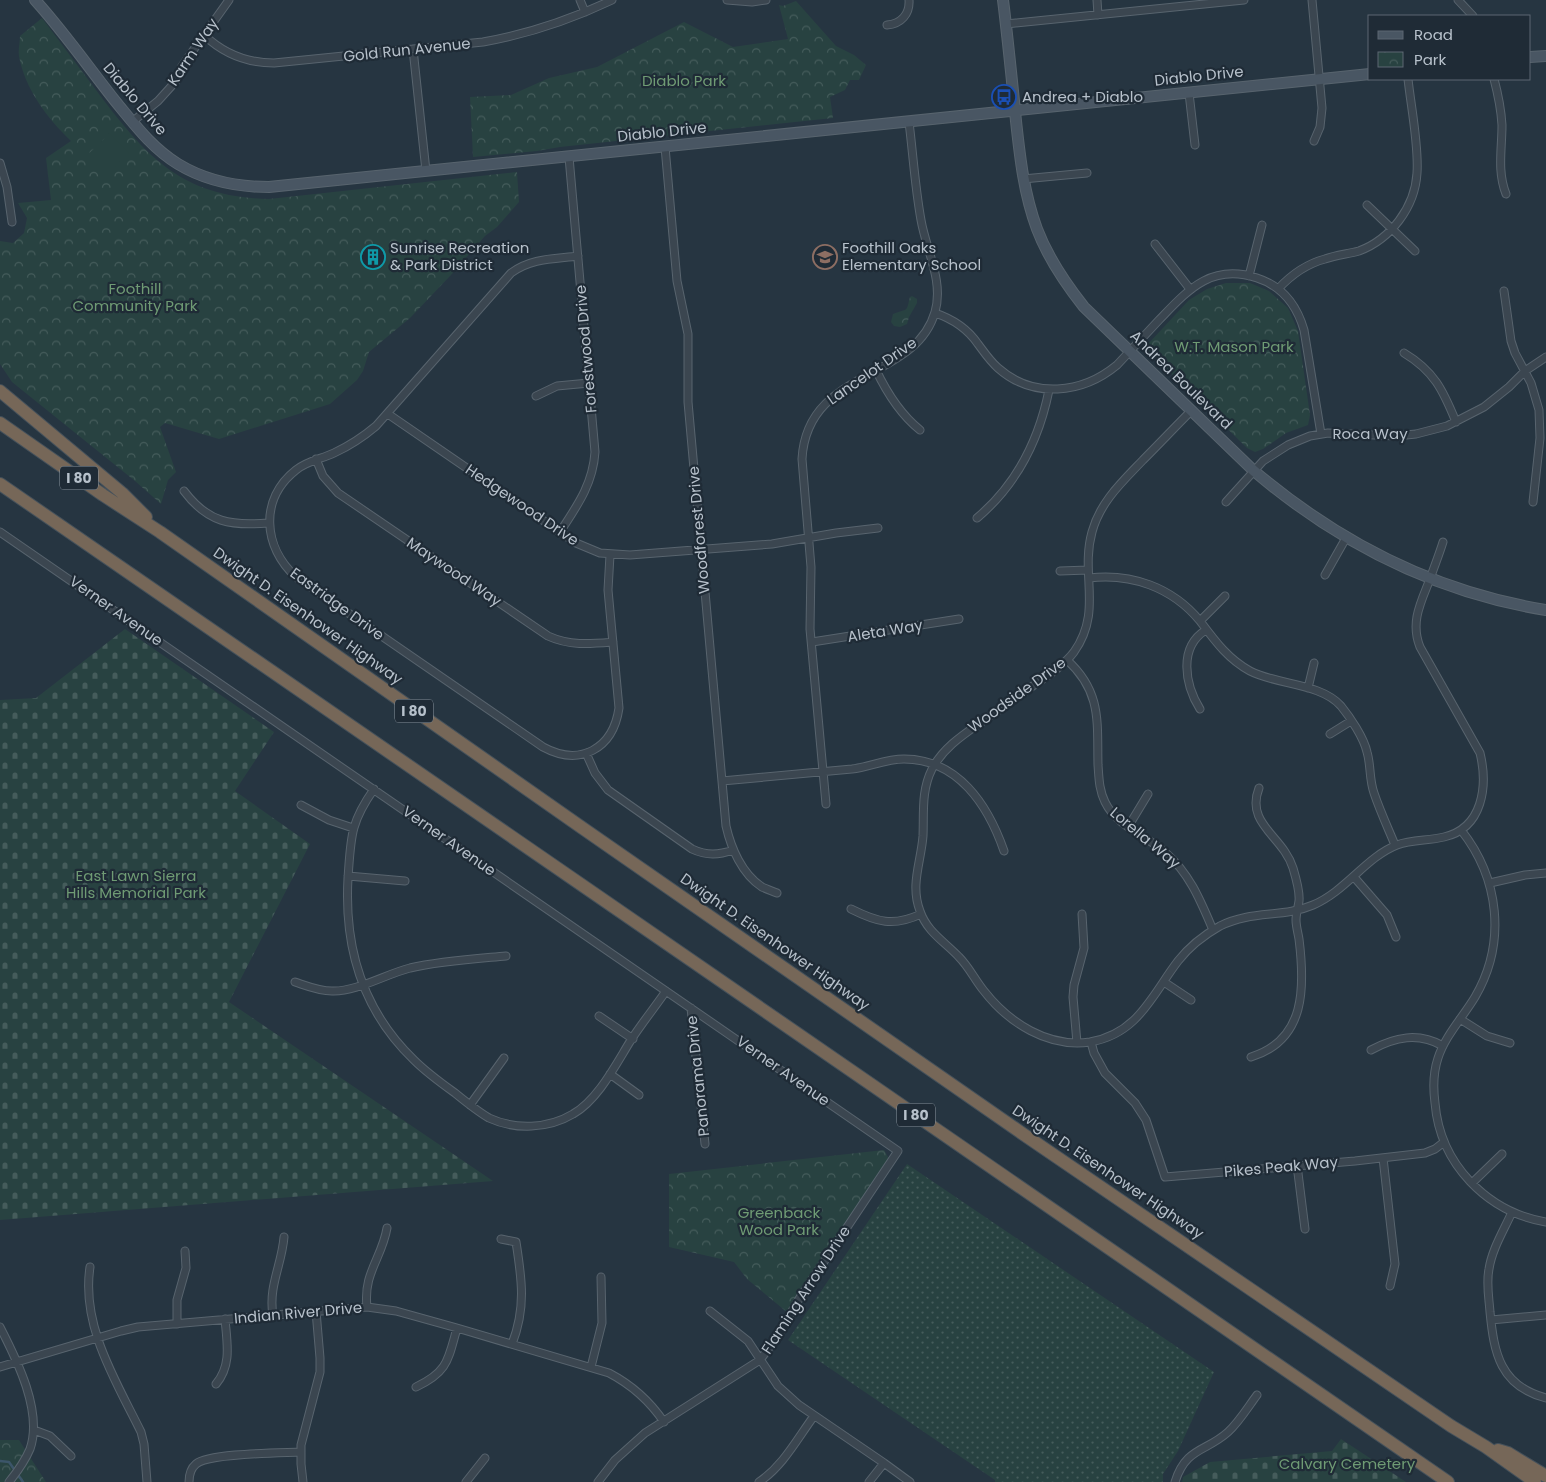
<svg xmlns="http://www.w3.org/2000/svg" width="1546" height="1482" font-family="Poppins,sans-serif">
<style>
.grass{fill:url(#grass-dots)}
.cemetery{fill:url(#cemetery-stones)}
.park{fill:url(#park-crowns)}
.garden{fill:#284241}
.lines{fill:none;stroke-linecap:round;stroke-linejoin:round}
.stream{stroke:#3c5569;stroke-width:2.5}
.street-casing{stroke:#58646e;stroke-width:9}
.secondary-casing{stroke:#58646e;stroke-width:12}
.highway-casing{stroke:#45515b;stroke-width:14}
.street{stroke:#3b4650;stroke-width:7}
.secondary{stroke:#495663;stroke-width:10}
.highway{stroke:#766758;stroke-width:12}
.labels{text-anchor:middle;stroke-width:4.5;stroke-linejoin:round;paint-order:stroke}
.shield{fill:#1f2b36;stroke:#89949e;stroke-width:1}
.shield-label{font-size:14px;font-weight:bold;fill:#b7c1cb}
.street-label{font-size:15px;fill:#b7c1cb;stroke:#1f2b36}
.park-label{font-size:15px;fill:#6f9b74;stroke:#1f2b36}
.poi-label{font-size:15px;fill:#b7c1cb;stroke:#1f2b36;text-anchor:start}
</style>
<defs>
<pattern id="grass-dots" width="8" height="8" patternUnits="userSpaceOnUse" patternTransform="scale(1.25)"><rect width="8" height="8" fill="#284241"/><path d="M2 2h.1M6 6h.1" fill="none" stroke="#455c5b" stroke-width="1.8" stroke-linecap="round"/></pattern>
<pattern id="cemetery-stones" width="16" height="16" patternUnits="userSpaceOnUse" patternTransform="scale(1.25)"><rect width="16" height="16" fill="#284241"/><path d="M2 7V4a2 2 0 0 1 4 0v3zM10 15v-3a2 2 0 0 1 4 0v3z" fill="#455c5b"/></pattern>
<pattern id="park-crowns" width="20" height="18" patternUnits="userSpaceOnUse" patternTransform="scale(1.25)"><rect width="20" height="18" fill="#284241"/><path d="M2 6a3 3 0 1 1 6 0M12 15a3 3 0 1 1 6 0" fill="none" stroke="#455c5b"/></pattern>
</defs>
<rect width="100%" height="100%" fill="#263541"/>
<path class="grass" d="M907,1164L1214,1372L1178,1451L1163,1474V1482H995V1480L788,1340Z"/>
<path class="cemetery" d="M125,629L274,732L235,791L310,844L229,1002L493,1181L0,1220V700L36,698Z
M1341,1439L1406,1482H1182L1183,1477L1210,1462L1332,1451Z"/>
<path class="park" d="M796,1L836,46L854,55L866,65L859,80H850L845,90L830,97L833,118L560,147L537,151L473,157L470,97L511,95L549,78L597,67L684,22L733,47L788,39L779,5L783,6Z
M42,18C61,43 80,69 99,94C148,159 183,197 269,199L517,172L519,202L497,227L485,236L451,275L410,318L369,352L363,371L357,380L330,404L219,439L165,423L160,427L176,472L168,480L161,504L135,481L12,382L0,364V241L13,243L24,233L27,218L18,203L51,200L46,158L71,141C47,118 25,89 19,56C18,50 20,42 20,36Z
M1226,283H1250L1269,291L1288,308L1298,331L1310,415L1308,425L1286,433L1263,449L1255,452L1247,448L1147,350L1148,344L1189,300L1207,289Z
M912,296L917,299V303L909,317L907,324L900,327L894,326L891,322L893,314C909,308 906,313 910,297Z
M884,1150L891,1162L788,1313L747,1279L734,1262L669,1247V1174Z
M0,1440H19L46,1482H0Z"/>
<path class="garden" d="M109,133L129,153L120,162L101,142Z
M96,147L116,166L107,175L86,156Z"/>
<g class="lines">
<path class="stream" d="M0,1461L9,1462L23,1482"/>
<defs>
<path id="street" d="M580,0L585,12
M727,0L752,2L766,0
M1097,0L1098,15
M1312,0L1322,108L1320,127L1314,141
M1458,0L1473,16
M1006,24L1244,0
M887,25C901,24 910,14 909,0
M204,35C224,54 246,63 274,63L483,42C528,34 570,20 612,0
M413,49L426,171
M1494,79C1498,94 1501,109 1502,125C1502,149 1497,171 1506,194
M1189,93L1195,145
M132,122L158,101L177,80L182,66L229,0
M665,147L677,281L688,334V402L726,826C731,848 742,874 762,887C766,889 772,891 777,893
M0,163L7,187L12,222
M1023,179L1087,173
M1367,205L1415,251
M1155,244L1190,289
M578,256C554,259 531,258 511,273L376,426C363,437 349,446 334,453C321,459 307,461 296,470C259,499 263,547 296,577L543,747C580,767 613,749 619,708L608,590L610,555
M1249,276L1262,225
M1278,289C1291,275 1306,264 1325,259C1336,255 1348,254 1359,251C1391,239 1415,207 1417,173C1419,146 1411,107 1408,79
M1504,291L1511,341L1515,353L1531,383L1539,410L1540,438L1533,502
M935,313C953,319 967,328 978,344C984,352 990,361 998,368C1033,399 1082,394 1117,365C1131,350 1145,335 1159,320C1188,290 1211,263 1257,278C1282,286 1297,306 1304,330L1321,434
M1404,353C1434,371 1443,390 1456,422
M876,370C887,393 900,414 920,430
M536,396L557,386L589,383
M1191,411C1175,427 1159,444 1143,460C1122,482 1100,502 1092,532C1080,575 1103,611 1074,652C1064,665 1051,674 1037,683C1020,695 1003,707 987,718C966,733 944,746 932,769C921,791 924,813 923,836C921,862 910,885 920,911C927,932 945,942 959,957C969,967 975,980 984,991C1009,1023 1048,1048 1090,1042C1138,1034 1152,995 1178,961C1189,947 1204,935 1220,926C1252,910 1283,918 1313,905C1346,891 1366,857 1397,845C1412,839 1428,841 1444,837C1483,828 1488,786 1480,753L1420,647C1410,622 1421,602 1430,579C1434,567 1439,555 1443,542
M388,414L576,543L600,553L630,555L772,544L836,533L878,528
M316,459L323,476L338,493L548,636C570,646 590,644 613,642
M184,491C208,523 231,526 268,523
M1226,502L1263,461L1288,445L1310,436L1328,433L1397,436L1416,434L1447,426L1484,407L1509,387L1525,371L1546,357
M977,518C1016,485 1039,440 1049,390
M0,532L898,1151L799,1299L777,1337L760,1360L645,1433L615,1460L598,1482
M560,532C577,506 593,484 595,452L569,157
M1060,571L1088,570
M1325,575L1346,538
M1089,578C1131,573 1172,587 1200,621C1215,641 1228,659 1250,671C1277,685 1321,683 1341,706C1350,717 1364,738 1367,752C1371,765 1369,779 1374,793C1380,811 1388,828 1395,845
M1200,621L1225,596
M812,642L959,619
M1067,660C1102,692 1097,722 1098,765C1099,778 1099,790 1105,802C1117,827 1146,835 1166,853C1190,874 1201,902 1213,930
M1308,688L1314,663
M1200,709C1185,685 1178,647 1206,630
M1330,734L1351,721
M586,753L595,773L608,790L692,849C707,856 719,855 733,850
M722,781C765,777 808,773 852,769C869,767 886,759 904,759C958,759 988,805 1004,851
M374,789C350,823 351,837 348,878C344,948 362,1010 414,1060C426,1072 441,1083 455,1093C466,1102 477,1111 489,1118C515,1130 548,1129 573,1114C598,1100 616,1064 631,1040C642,1023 655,1007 666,991
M826,804L810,629L811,567L802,459C807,368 915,382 935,312C944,281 926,250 921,220C915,187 913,154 909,122
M301,805L329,820L353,828
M1128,827L1148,794
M1461,830C1499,878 1507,942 1475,997C1463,1017 1445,1036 1438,1058C1433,1073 1433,1088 1435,1103C1440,1164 1487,1212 1546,1222
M348,876L405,881
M1354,877L1387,915L1396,937
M1490,883L1525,875L1546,873
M851,909C877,922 893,927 921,914
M295,982C307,986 319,991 332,991C356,992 386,974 410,968C441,961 473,959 506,956
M1164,982L1191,1000
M691,1008L705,1144
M599,1016L633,1039
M1460,1019L1487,1036L1510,1043
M1091,1042L1094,1053L1105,1073L1135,1103L1146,1120L1165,1177L1355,1161L1425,1153L1435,1149L1444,1142
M1077,1043L1073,997L1074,985L1084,948L1082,914
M1371,1050C1395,1037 1418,1032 1443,1046
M1251,1057C1306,1040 1305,987 1299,939C1298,933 1296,926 1296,920C1296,914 1298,908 1299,901C1300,891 1296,878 1293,868C1283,836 1245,824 1259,788
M610,1074L639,1095
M470,1105L504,1058
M1383,1158L1395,1264L1390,1286
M1297,1165L1305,1229
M1472,1183L1502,1154
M1512,1212C1504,1230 1492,1249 1489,1269C1486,1283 1489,1298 1490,1312C1494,1353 1500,1386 1546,1398
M501,1239L516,1242C522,1280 526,1308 512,1344
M90,1267C81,1326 116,1381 141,1432L144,1444L147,1482
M367,1307C363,1273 382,1258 387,1228
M710,1311L748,1341L778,1386L799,1405L884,1463L910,1482
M273,1315C268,1287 282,1264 284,1237
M1491,1320L1546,1315
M177,1324V1300L186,1268L185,1251
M0,1327C17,1360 43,1412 30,1449C25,1461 17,1472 9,1482
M0,1367L121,1331L138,1327L367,1307L396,1311L457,1328L609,1373C632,1385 649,1400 664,1422
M591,1367L602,1323L601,1277
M216,1384C232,1365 227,1343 225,1319
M416,1387C448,1372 448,1360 457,1328
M34,1430L50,1436L71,1456
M189,1482C189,1475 190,1469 196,1464C209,1453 281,1453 301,1452
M303,1482L301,1464V1445L320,1372V1358L316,1311
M466,1482L485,1458
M759,1482C783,1466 797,1439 814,1416
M869,1482L884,1463
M1175,1482C1186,1447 1206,1452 1228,1432C1239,1422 1248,1407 1257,1395"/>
<path id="secondary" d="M35,0C64,32 89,68 116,102C135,125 152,148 178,164C206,181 237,187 269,187L1370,74
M1003,0C1008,40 1012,81 1016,121C1020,158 1024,194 1037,229C1048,258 1065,283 1084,307L1254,471C1339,543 1434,592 1546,610
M1530,57L1546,56"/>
<path id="highway" d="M0,391L122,493L146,517
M0,423L103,495L160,532L581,827L1023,1134L1451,1426L1486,1447L1535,1482
M0,484L1448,1482
M1498,1450L1508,1453L1546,1476"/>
</defs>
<use href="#street" class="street-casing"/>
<use href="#secondary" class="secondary-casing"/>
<use href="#highway" class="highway-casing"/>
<use href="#street" class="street"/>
<use href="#secondary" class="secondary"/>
<use href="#highway" class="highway"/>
</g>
<defs>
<symbol id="bus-ring" viewBox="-11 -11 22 22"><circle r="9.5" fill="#1f2b36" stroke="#1a4fb4" stroke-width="1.5"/><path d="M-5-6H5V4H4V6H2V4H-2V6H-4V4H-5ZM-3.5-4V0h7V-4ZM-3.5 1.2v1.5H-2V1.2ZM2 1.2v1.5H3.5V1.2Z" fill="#1a4fb4"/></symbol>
<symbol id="building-ring" viewBox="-11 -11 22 22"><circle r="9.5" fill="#1f2b36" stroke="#0f9aa8" stroke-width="1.5"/><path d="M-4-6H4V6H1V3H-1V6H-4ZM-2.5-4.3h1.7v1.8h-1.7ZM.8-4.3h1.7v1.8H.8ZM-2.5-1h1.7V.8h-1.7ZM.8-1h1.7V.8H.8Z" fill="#0f9aa8"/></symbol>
<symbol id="school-ring" viewBox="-11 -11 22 22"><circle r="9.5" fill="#1f2b36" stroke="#8d6e63" stroke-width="1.5"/><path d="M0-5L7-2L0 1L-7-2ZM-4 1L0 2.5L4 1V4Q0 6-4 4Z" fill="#8d6e63"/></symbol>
</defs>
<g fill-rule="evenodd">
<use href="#bus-ring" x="990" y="83" width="28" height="28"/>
<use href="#building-ring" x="359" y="243" width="28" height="28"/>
<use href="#school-ring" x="811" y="243" width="28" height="28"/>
</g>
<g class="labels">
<g class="shield">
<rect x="60" y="466.5" width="38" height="23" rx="4"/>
<rect x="395" y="699.5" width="38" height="23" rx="4"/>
<rect x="897" y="1103.5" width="38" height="23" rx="4"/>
</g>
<g class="shield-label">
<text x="79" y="483">I 80</text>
<text x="414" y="716">I 80</text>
<text x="916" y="1120">I 80</text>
</g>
<g class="street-label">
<text transform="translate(407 50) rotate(-6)" y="5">Gold Run Avenue</text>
<text transform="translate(193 52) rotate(-56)" y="5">Karm Way</text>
<text transform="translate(1199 76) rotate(-6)" y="5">Diablo Drive</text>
<text transform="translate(135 99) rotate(50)" y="5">Diablo Drive</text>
<text transform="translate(662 132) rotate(-6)" y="5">Diablo Drive</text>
<text transform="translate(586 349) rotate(-95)" y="5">Forestwood Drive</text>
<text transform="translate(872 371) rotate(-35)" y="5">Lancelot Drive</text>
<text transform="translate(1181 380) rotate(44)" y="5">Andrea Boulevard</text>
<text x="1370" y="439">Roca Way</text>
<text transform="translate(522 505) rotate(34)" y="5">Hedgewood Drive</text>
<text transform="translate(699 530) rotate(-95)" y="5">Woodforest Drive</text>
<text transform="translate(454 572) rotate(34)" y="5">Maywood Way</text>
<text transform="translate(337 604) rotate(36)" y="5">Eastridge Drive</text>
<text transform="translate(116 611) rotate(35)" y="5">Verner Avenue</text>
<text transform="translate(308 616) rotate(35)" y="5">Dwight D. Eisenhower Highway</text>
<text transform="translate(885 631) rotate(-9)" y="5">Aleta Way</text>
<text transform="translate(1017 695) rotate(-36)" y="5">Woodside Drive</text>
<text transform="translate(1145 838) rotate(40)" y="5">Lorella Way</text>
<text transform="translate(449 841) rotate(35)" y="5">Verner Avenue</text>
<text transform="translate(775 942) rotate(35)" y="5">Dwight D. Eisenhower Highway</text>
<text transform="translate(783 1071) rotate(35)" y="5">Verner Avenue</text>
<text transform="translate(698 1076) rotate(-96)" y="5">Panorama Drive</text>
<text transform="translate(1281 1167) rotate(-5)" y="5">Pikes Peak Way</text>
<text transform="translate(1108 1172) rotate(34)" y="5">Dwight D. Eisenhower Highway</text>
<text transform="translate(806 1290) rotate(-57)" y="5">Flaming Arrow Drive</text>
<text transform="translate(298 1313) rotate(-5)" y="5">Indian River Drive</text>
</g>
<g class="park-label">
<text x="684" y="86">Diablo Park</text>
<text x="135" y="294">Foothill<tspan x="135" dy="17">Community Park</tspan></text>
<text x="1234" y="352">W.T. Mason Park</text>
<text x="136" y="881">East Lawn Sierra<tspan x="136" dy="17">Hills Memorial Park</tspan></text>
<text x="779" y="1218">Greenback<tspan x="779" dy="17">Wood Park</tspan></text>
<text x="1347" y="1469">Calvary Cemetery</text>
</g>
<g class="poi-label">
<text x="1022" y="102">Andrea + Diablo</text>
<text x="390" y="253">Sunrise Recreation<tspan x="390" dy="17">&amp; Park District</tspan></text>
<text x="842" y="253">Foothill Oaks<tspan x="842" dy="17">Elementary School</tspan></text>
</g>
</g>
<rect x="1368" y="15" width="162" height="65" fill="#1f2b36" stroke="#5c6772"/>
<rect x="1378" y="31" width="25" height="8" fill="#495663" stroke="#5c6772"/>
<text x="1414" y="40" font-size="15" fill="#b7c1cb">Road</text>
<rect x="1378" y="52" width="25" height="15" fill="url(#park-crowns)" stroke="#5c6772"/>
<text x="1414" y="65" font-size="15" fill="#b7c1cb">Park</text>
</svg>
